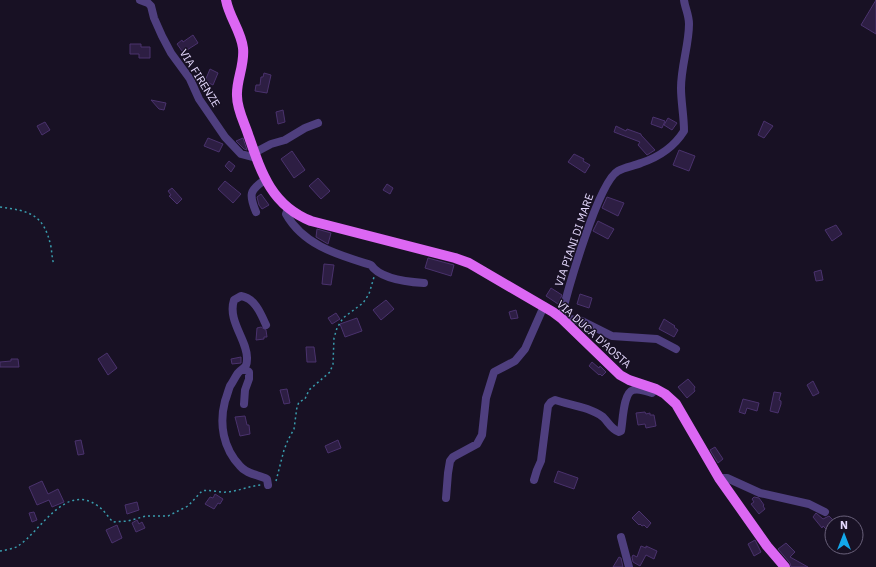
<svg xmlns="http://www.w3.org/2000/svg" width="876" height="567" font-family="'IBM Plex Sans',sans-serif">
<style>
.building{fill:#2d1e43;stroke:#4a326d}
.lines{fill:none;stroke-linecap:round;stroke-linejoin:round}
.path{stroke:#399cad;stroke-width:1.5;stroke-dasharray:2 3;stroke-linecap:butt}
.minor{stroke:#4f3f7f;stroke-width:8}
.major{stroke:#dc67f3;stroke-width:10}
.labels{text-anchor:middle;stroke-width:3;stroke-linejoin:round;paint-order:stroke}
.street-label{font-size:11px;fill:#e3d7fc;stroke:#181124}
</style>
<rect width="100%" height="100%" fill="#181124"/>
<path class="building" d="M876,0V34L861,25Z
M193,35L198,43L187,50L186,48L182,51L177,44L182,40L183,42Z
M130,44H141V47H150V58H139V54H130Z
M210,69L218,73L213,85L205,81Z
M264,73L271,75L267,93L255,91L256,85H260L261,77H263Z
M151,100L166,103L164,110L159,109Z
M283,110L285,122L278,124L276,112Z
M653,117L665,121L662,128L651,124Z
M668,118L677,123L672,130L664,125Z
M764,121L773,126L764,138L758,135Z
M45,122L50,130L42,135L37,126Z
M616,126L626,131L627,129L641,134V135L655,150L647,155L638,145L640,142L614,132Z
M208,138L223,144L219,152L204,146Z
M243,138L247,150L244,149L236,141Z
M679,150L695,156L689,171L673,165Z
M292,151L305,170L294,178L281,159Z
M574,154L584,159L583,161L590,165L585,173L568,162Z
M229,161L235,166L231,172L225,166Z
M318,178L330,191L321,199L309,186Z
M225,181L241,194L233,203L218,189Z
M387,184L393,188L390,194L383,190Z
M172,188L182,199L177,204L169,196L171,195L168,191Z
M261,194L269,205L262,209L259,205L257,197Z
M607,197L624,203L618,216L602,208Z
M598,221L614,229L608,239L593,231Z
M836,225L842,234L832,241L825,230Z
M317,229L331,233L328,244L316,237Z
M428,258L454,265L451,276L425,268Z
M324,264L334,265L331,285L322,284Z
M821,270L823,280L816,281L814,272Z
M551,288L562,295L558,304L546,296Z
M580,294L592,298L589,308L577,304Z
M386,300L394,309L381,320L373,310Z
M516,310L518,318L511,319L509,312Z
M336,313L340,319L332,324L328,318Z
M357,318L362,331L345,337L340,324Z
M664,319L675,326L674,327L678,330L674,337L659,329Z
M261,327L266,330L267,337H264V339L256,340L257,328Z
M306,347H314L316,362H307Z
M107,353L117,368L108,375L98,359Z
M241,357V363L232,364L231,359Z
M11,359H18L19,367H0V362L11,361Z
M592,362L599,368L600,366L606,372L602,376L600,374L599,375L589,366Z
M688,379L695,387L694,389L695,391L687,398L678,387Z
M813,381L819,393L813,396L807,385Z
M287,389L290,403L284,404L280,390Z
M774,392L781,393L779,400L781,401V404L778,413L770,411Z
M743,399L759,403L757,411L747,408L745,414L739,412Z
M645,412L646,414L650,413V415H654L656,426L646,428L645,424L638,425L636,413Z
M245,416L247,425H249L250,434L240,436L235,417Z
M81,440L84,454L78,455L75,441Z
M338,440L341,448L328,453L325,446Z
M715,447L723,459L718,463L710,450Z
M558,471L578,478L574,489L554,482Z
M42,481L48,494L58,489L64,502L52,507L49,500L37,505L29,487Z
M215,494L223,499L220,504L218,503L214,509L205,504L210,497L213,498Z
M754,497L759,498L764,505L763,506L765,509L759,514L751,504L754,502L752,499Z
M137,502L139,510L127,514L125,505Z
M639,511L651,523L647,528L644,525L642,526L640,524L639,525L632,518Z
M34,512L37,520L32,522L29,513Z
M816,513L823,519L829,516L835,522L832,523L826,529L823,526L822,528L813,517Z
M137,520L139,524L142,522L145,528L136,532L132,523Z
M117,525L122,538L112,543L106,530Z
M755,540L761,552L754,556L748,544Z
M786,543L795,552L790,557L808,567H791L790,563L778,549Z
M641,546L646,548V546L657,551L654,559L646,555L640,566L633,562L632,557L633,555L637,557Z
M619,557L621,558L623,567H613Z"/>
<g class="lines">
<path class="path" d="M0,207C30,211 44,214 51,247C52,253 52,259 54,265
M276,481L284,450L288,440L294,429L297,407L299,402L305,399L309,390L330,372L333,364L334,338L337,328L343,318L363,303L369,294L374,277
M0,551C6,550 13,549 18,546C41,531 65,482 98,506C104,510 108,517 113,522L128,521L146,516H168L188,506L202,491C210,489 219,493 227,492C239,491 249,486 261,485"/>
<path class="minor" d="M140,0L148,3L151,6L154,18L162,36L171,53L190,79L199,99L225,137L241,154L256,158
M254,153L271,144L285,140L305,128L318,123
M288,209L286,214C304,246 339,255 371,265C380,279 408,282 424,283
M256,212C249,195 249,190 265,180
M561,318C567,293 598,182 618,171C625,167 634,166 641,163C659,157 674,147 684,131C684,116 681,102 681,88C681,66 689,45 689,24C689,15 685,8 684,0
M565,322L570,319L582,321L612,336L657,339L676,349
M266,325C261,314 255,298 241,296L234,300C227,321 248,341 247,359C247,369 243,367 238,373C235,377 233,382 230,386C228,391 227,396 225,401C219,424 223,448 240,466C246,474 259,475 267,479L268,485
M244,404L245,390L249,379V372L245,369
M719,478H727L760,493L809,504L825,512
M534,480L537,470L541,461L548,406L551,402L555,400C570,405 590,407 603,417C609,423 611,429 619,432L621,431C623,421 623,393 633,390C639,388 646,391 652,393L656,389
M446,498L448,473L450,461L453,457L477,444L482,435L486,398L494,372L515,361L525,349L544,306
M621,537L629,567"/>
<path class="major" d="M226,0C229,17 241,31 243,48C245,65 236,80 237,96C237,109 244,122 248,134C261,172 271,205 311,221L455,258L469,263L553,312L561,318L620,375L629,380L656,389L665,394L676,404L719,478L767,546L785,567"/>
</g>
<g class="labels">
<g class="street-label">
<text transform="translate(200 78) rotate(58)" y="4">VIA FIRENZE</text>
<text transform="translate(574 240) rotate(-71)" y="4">VIA PIANI DI MARE</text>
<text transform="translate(594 334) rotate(42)" y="4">VIA DUCA D'AOSTA</text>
</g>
</g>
<g transform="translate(844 535)"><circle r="19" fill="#181124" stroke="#69607a"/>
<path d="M0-3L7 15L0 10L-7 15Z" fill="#13a8eb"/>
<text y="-6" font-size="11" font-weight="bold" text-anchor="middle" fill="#e3d7fc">N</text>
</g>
</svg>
